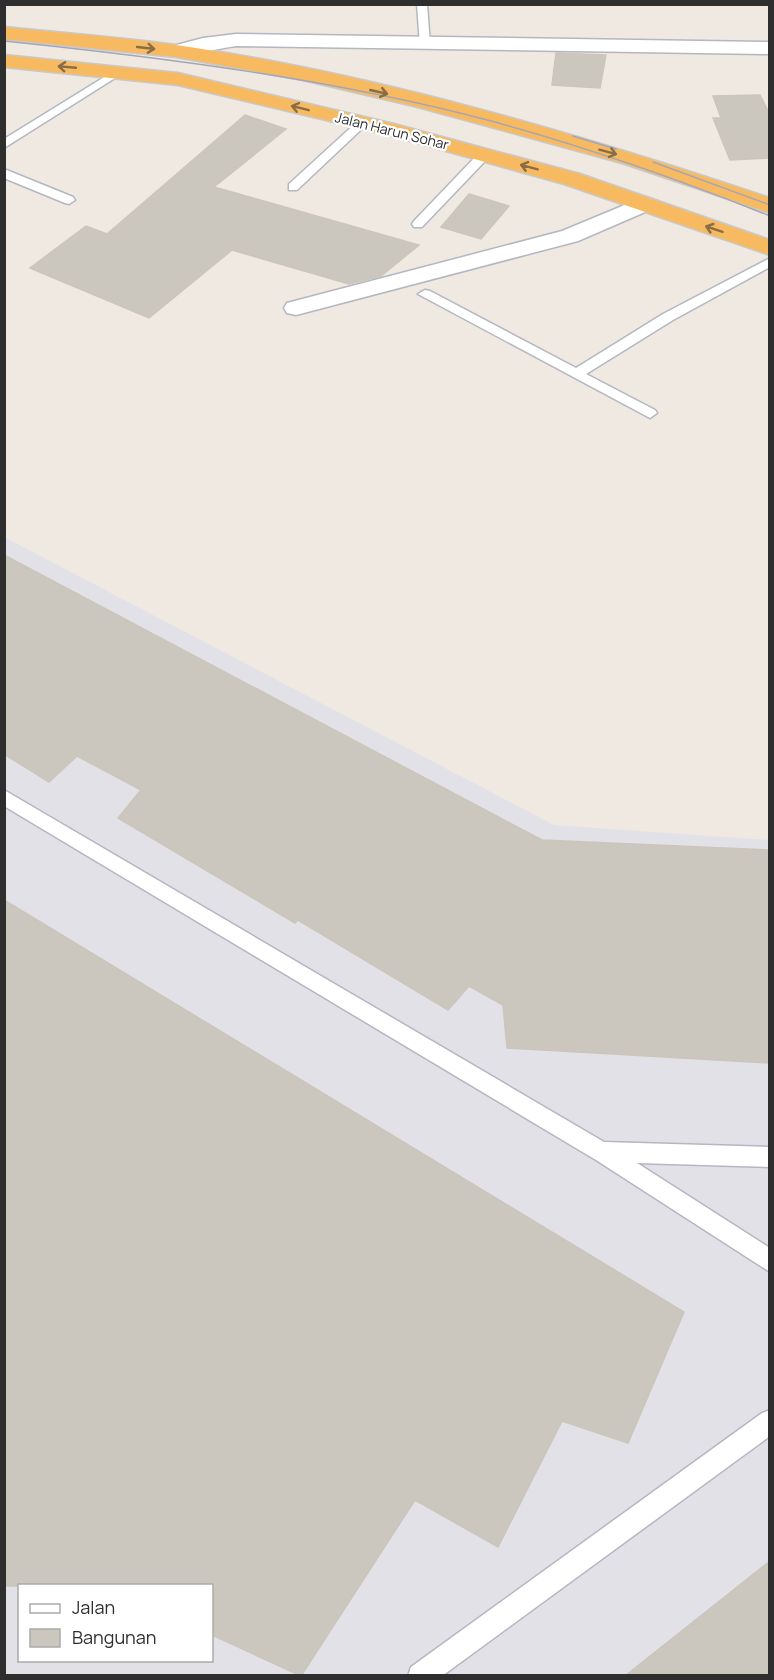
<svg xmlns="http://www.w3.org/2000/svg" width="774" height="1680" font-family="Manrope,sans-serif">
<style>
.industrial{fill:#e3e1e8;fill-rule:evenodd}
.building{fill:#cbc7bf;stroke:#cbc5ba;stroke-width:1.5}
.lines{fill:none;stroke-linecap:round;stroke-linejoin:round}
.service-casing{stroke:#b4b7c1;stroke-width:3}
.minor-casing{stroke:#b4b7c1;stroke-width:3}
.trunk-casing{stroke:#c9c9c9;stroke-width:3}
.service{fill:#fff;fill-rule:evenodd}
.minor{fill:#fff;fill-rule:evenodd}
.trunk{fill:#f8ba60;fill-rule:evenodd}
.tram{stroke:#a3a6b8;stroke-width:1.5}
.oneway{stroke:#896d44}
.labels{text-anchor:middle;stroke-width:4.5;stroke-linejoin:round;paint-order:stroke}
.far-street-label{font-size:14px;fill:#2e2e2e;stroke:#fff}
</style>
<rect width="100%" height="100%" fill="#efe9e1"/>
<path class="industrial" d="M4,537L554,825L769,840V1675H5ZM20,1586H212V1660H20Z"/>
<path class="building" d="M556,53L606,55L600,88L552,85Z
M760,95L770,115V158L730,160L713,118H721L713,96Z
M245,115L286,129L214,187L419,245L381,276L349,284L232,250L149,318L30,268L86,226L107,234Z
M469,194L509,206L481,239L441,227Z
M4,555L542,840L770,850V1063L507,1048L503,1005L469,986L448,1010L298,920L295,923L118,818L141,790L77,756L49,782L4,754Z
M4,900L684,1312L628,1443L562,1421L498,1547L415,1500L301,1676L212,1635V1586H4Z
M770,1561V1676H625Z"/>
<g class="lines">
<defs>
<path id="service" d="M417,4H427L430,45L425,48L420,45Z
M119,68L123,69V73L4,148V139Z
M362,119L368,123L366,125L297,190H289V184L358,121Z
M484,151L488,152V158L422,227H414L412,224L414,221L480,152Z
M4,169L73,197L75,200L69,204L65,203L4,178Z
M770,258V267L673,320L586,374L655,410L657,413L650,418L418,294L425,290L430,291L576,368L663,314Z
M4,790L604,1142L770,1147V1167L637,1163L770,1248V1272L596,1160L4,806Z
M770,1410V1436L442,1676H408L411,1667L762,1413Z"/>
<path id="minor" d="M236,34L770,42V54L236,46C221,48 180,58 169,55L166,51L169,47L203,38Z
M644,197L652,199L655,204L652,209L578,241L296,315L287,313L284,308L287,303L562,231Z"/>
<path id="trunk" d="M4,27C62,33 119,37 176,45C375,74 580,134 770,198V213L622,163L414,106L303,80L176,57L4,39Z
M4,55L178,73L394,124L580,174L770,240V255L564,184L389,135L178,85L4,67Z"/>
</defs>
<use href="#service" class="service-casing"/>
<use href="#minor" class="minor-casing"/>
<use href="#trunk" class="trunk-casing"/>
<use href="#service" class="service"/>
<use href="#minor" class="minor"/>
<use href="#trunk" class="trunk"/>
<path class="tram" d="M4,41C168,58 332,79 491,121C587,147 678,179 770,216
M573,136L616,149
M653,162L770,205"/>
</g>
<defs><path id="oneway-shaft" d="M-6 0H5M1.5-3L5.5 0L1.5 3" fill="none" stroke-width="1.6" stroke-linecap="round" stroke-linejoin="round" transform="scale(1.5)"/></defs>
<g class="oneway">
<use href="#oneway-shaft" transform="translate(146 48) rotate(6)"/>
<use href="#oneway-shaft" transform="translate(67 67) rotate(-175)"/>
<use href="#oneway-shaft" transform="translate(379 92) rotate(13)"/>
<use href="#oneway-shaft" transform="translate(300 108) rotate(-166)"/>
<use href="#oneway-shaft" transform="translate(608 152) rotate(15)"/>
<use href="#oneway-shaft" transform="translate(529 167) rotate(-165)"/>
<use href="#oneway-shaft" transform="translate(714 229) rotate(-161)"/>
</g>
<g class="labels">
<g class="far-street-label">
<text transform="translate(392 131) rotate(14)" y="5">Jalan Harun Sohar</text>
</g>
</g>
<rect width="774" height="1680" fill="none" stroke="#2e2e2e" stroke-width="12"/>
<rect x="18" y="1584" width="195" height="78" fill="#ffffff" stroke="#ababab" stroke-width="1.5"/>
<rect x="30" y="1604" width="30" height="9" fill="#ffffff" stroke="#ababab" stroke-width="1.5"/>
<text x="72" y="1614" font-size="18" fill="#2e2e2e">Jalan</text>
<rect x="30" y="1629" width="30" height="18" fill="#cbc7bf" stroke="#ababab" stroke-width="1.5"/>
<text x="72" y="1644" font-size="18" fill="#2e2e2e">Bangunan</text>
</svg>
